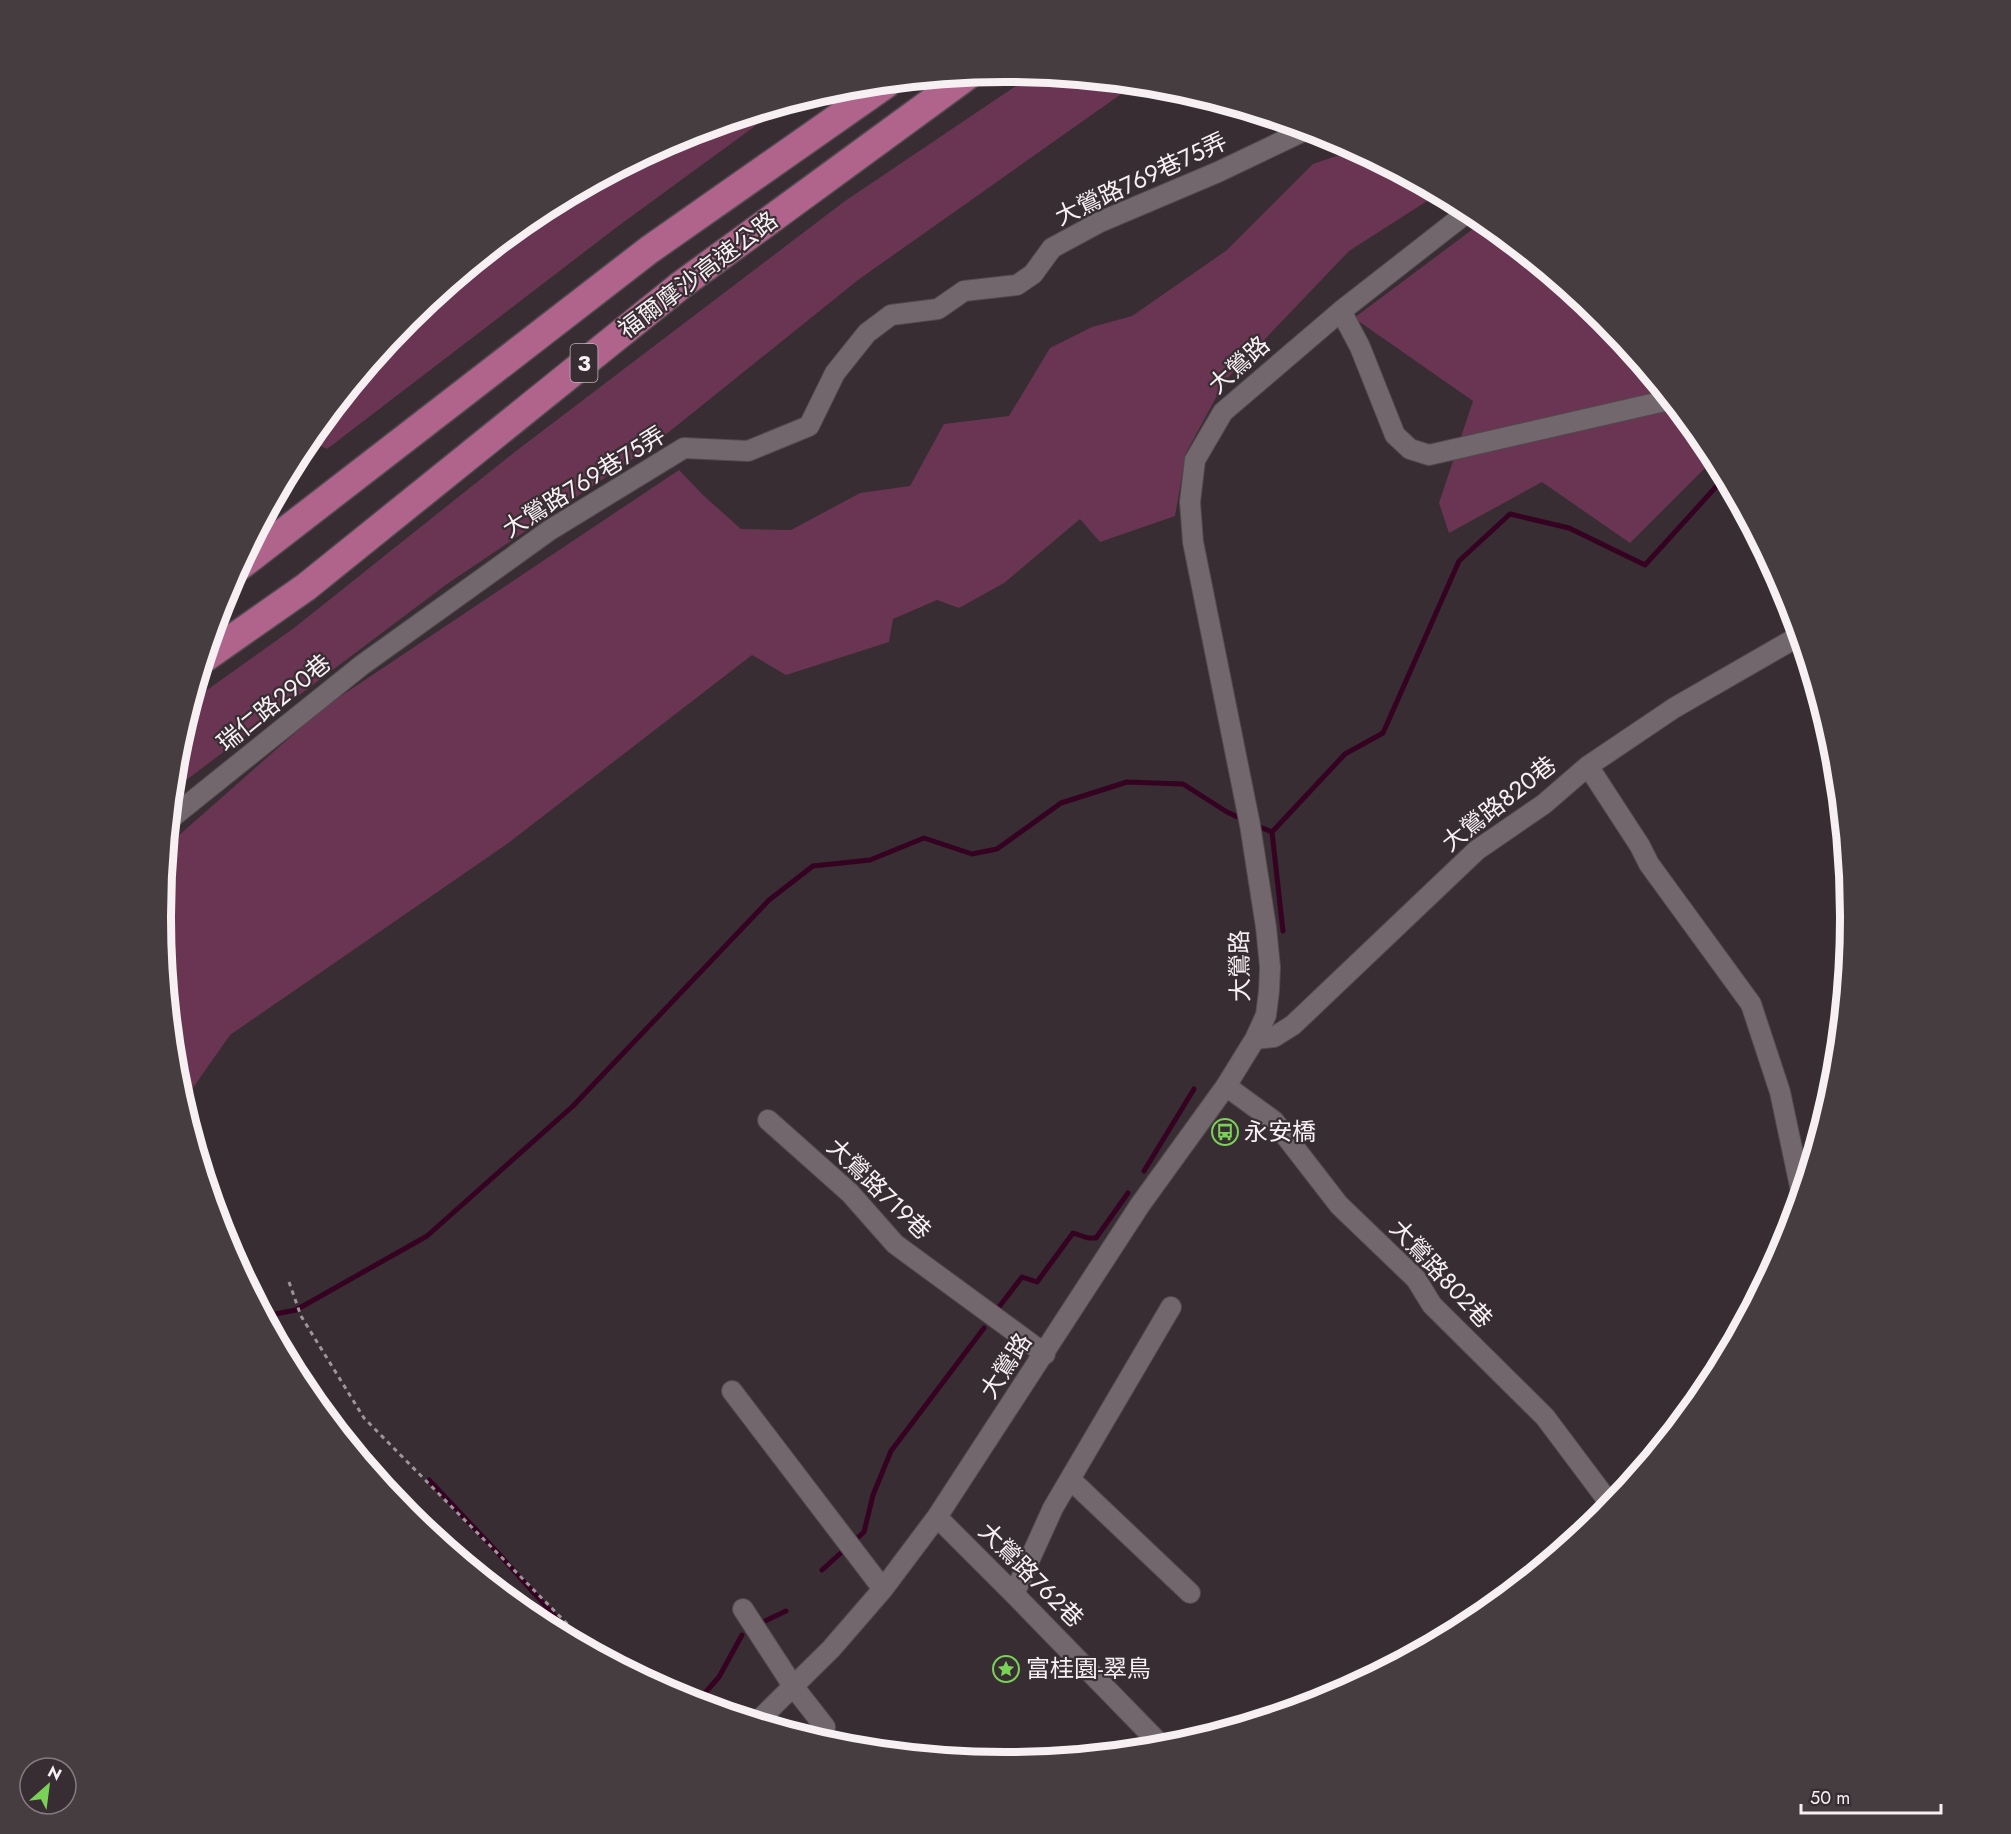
<svg xmlns="http://www.w3.org/2000/svg" width="2011" height="1834" font-family="Jost,'Noto Sans TC',sans-serif">
<style>
.green{fill:#6a3552}
.lines{fill:none;stroke-linecap:round;stroke-linejoin:round}
.stream{stroke:#360222;stroke-width:5}
.minor-casing{stroke:#524a4e;stroke-width:22}
.highway-casing{stroke:#524a4e;stroke-width:31}
.path{stroke:#9d9599;stroke-width:3;stroke-dasharray:4.5 4.5;stroke-linecap:butt}
.minor{stroke:#72676c;stroke-width:20}
.highway{stroke:#b0648c;stroke-width:28}
.labels{text-anchor:middle;stroke-width:4.5;stroke-linejoin:round;paint-order:stroke}
.shield{fill:#372d32;stroke:#bdb6b9;stroke-width:1.5}
.shield-label{font-size:22px;font-weight:bold;fill:#f7f0f3}
.street-label{font-size:24px;fill:#f7f0f3;stroke:#372d32}
.poi-label{font-size:24px;fill:#f7f0f3;stroke:#372d32;text-anchor:start}
.rim{fill:none;stroke:#f7f0f3;stroke-width:8}
</style>
<rect width="100%" height="100%" fill="#372d32"/>
<path class="green" d="M1032,75L1134,85L858,280L649,448L447,584L173,790L177,752L193,700L294,628L516,451L845,201Z
M784,105L617,227L327,449L309,440L408,319L536,214L682,136Z
M1354,150L1438,194L1349,251L1225,381L1186,453L1175,516L1100,542L1080,519L1004,583L959,608L937,600L893,619L889,642L786,675L752,655L507,844L230,1035L183,1102L177,1082L161,917L168,845L323,708L679,470L704,496L741,529L791,530L860,493L910,486L944,424L1009,416L1050,348L1092,327L1132,316L1227,250L1313,164Z
M1485,223L1603,320L1708,448L1714,459L1630,543L1542,482L1449,533L1439,503L1473,401L1354,318L1477,226Z"/>
<g class="lines">
<path class="stream" d="M512,234L517,233L618,171
M1255,825L1272,832L1345,754L1383,733L1459,561L1510,514L1569,528L1645,565L1724,478
M1272,832L1283,931
M1144,1171L1194,1089
M999,1307L1022,1277L1037,1282L1073,1233L1088,1238H1096L1128,1193
M265,1316L296,1310L427,1236L573,1106L769,900L813,866L870,860L924,838L972,854L997,849L1061,803L1127,782L1183,784L1227,812L1244,820
M429,1480L498,1553L578,1642
M822,1570L864,1532L873,1495L891,1451L984,1328
M765,1621L786,1611
M697,1702L719,1677L742,1635"/>
<defs>
<path id="minor" d="M1341,311L1360,347L1395,435L1410,449L1429,455L1669,400
M1588,766L1640,846L1649,864L1751,1004L1780,1092L1801,1191
M170,819L362,665L550,530L684,448L748,451L809,426L835,373L867,333L891,315L938,309L964,291L1017,285L1033,274L1052,248L1100,222L1218,172L1306,130
M1255,1039L1274,1037L1293,1025L1477,850L1544,804L1588,766L1674,708L1799,636
M1226,1086L1274,1121L1339,1205L1416,1279L1432,1305L1545,1417L1611,1505
M768,1120L850,1193L895,1244L1045,1354
M732,1391L883,1589
M1070,1479L1190,1593
M937,1517L1014,1594L1163,1747
M1014,1594L1053,1508L1171,1307
M743,1609L793,1686L825,1727L820,1739
M758,1721L831,1649L883,1589L937,1517L1140,1205L1226,1086L1255,1039L1266,1015L1269,991L1270,967L1266,927L1250,825L1193,542L1190,502L1195,460L1223,412L1341,311L1469,211"/>
<path id="highway" d="M240,566L649,250L886,84
M206,657L306,587L681,285L967,76"/>
</defs>
<use href="#minor" class="minor-casing"/>
<use href="#highway" class="highway-casing"/>
<path class="path" d="M289,1282L301,1316L364,1418L593,1650"/>
<use href="#minor" class="minor"/>
<use href="#highway" class="highway"/>
</g>
<defs>
<symbol id="bus-ring" viewBox="-11 -11 22 22"><circle r="9.5" fill="#372d32" stroke="#7ad157" stroke-width="1.5"/><path d="M-5-6H5V4H4V6H2V4H-2V6H-4V4H-5ZM-3.5-4V0h7V-4ZM-3.5 1.2v1.5H-2V1.2ZM2 1.2v1.5H3.5V1.2Z" fill="#7ad157"/></symbol>
<symbol id="sight-ring" viewBox="-11 -11 22 22"><circle r="9.5" fill="#372d32" stroke="#7ad157" stroke-width="1.5"/><path d="M0-6L1.8-2.2L6-1.7L2.9 1.2L3.7 5.4L0 3.3L-3.7 5.4L-2.9 1.2L-6-1.7L-1.8-2.2Z" fill="#7ad157"/></symbol>
</defs>
<g fill-rule="evenodd">
<use href="#bus-ring" x="1210" y="1117" width="30" height="30"/>
<use href="#sight-ring" x="991" y="1654" width="30" height="30"/>
</g>
<g class="labels">
<rect class="shield" x="570.5" y="344" width="27" height="38" rx="4.5"/>
<g class="shield-label">
<text x="584" y="371">3</text>
</g>
<g class="street-label">
<text transform="translate(1141 179) rotate(-25)" y="8">大鶯路769巷75弄</text>
<text transform="translate(698 275) rotate(-37)" y="8">福爾摩沙高速公路</text>
<text transform="translate(1239 365) rotate(-42)" y="8">大鶯路</text>
<text transform="translate(584 482) rotate(-32)" y="8">大鶯路769巷75弄</text>
<text transform="translate(274 703) rotate(-39)" y="8">瑞仁路290巷</text>
<text transform="translate(1499 804) rotate(-38)" y="8">大鶯路820巷</text>
<text transform="translate(1240 966) rotate(-91)" y="8">大鶯路</text>
<text transform="translate(879 1189) rotate(44)" y="8">大鶯路719巷</text>
<text transform="translate(1441 1274) rotate(47)" y="8">大鶯路802巷</text>
<text transform="translate(1006 1366) rotate(-57)" y="8">大鶯路</text>
<text transform="translate(1031 1575) rotate(45)" y="8">大鶯路762巷</text>
</g>
<g class="poi-label">
<text x="1244" y="1140">永安橋</text>
<text x="1026" y="1677">富桂園-翠鳥</text>
</g>
</g>
<path d="M0 0H2011V1834H0ZM1005 82H1006A834 834 0 0 1 1840 916V918A834 834 0 0 1 1006 1752H1005A834 834 0 0 1 171 918V916A834 834 0 0 1 1005 82Z" fill="#463d41" fill-rule="evenodd"/>
<path class="rim" d="M1005 82H1006A834 834 0 0 1 1840 916V918A834 834 0 0 1 1006 1752H1005A834 834 0 0 1 171 918V916A834 834 0 0 1 1005 82Z"/>
<g transform="translate(48 1786) rotate(28)"><circle r="28" fill="#372d32" stroke="#847b7f" stroke-width="1.5"/>
<path d="M0-4.5L10 22L0 15L-10 22Z" fill="#7ad157"/>
<text y="-9" font-size="16" font-weight="bold" text-anchor="middle" fill="#f7f0f3">N</text>
</g>
<path d="M1801 1804v9h140v-9" fill="none" stroke="#f7f0f3" stroke-width="3"/>
<text x="1810" y="1804" font-size="18" fill="#f7f0f3" stroke="#372d32" stroke-width="4.5" paint-order="stroke">50 m</text>
</svg>
